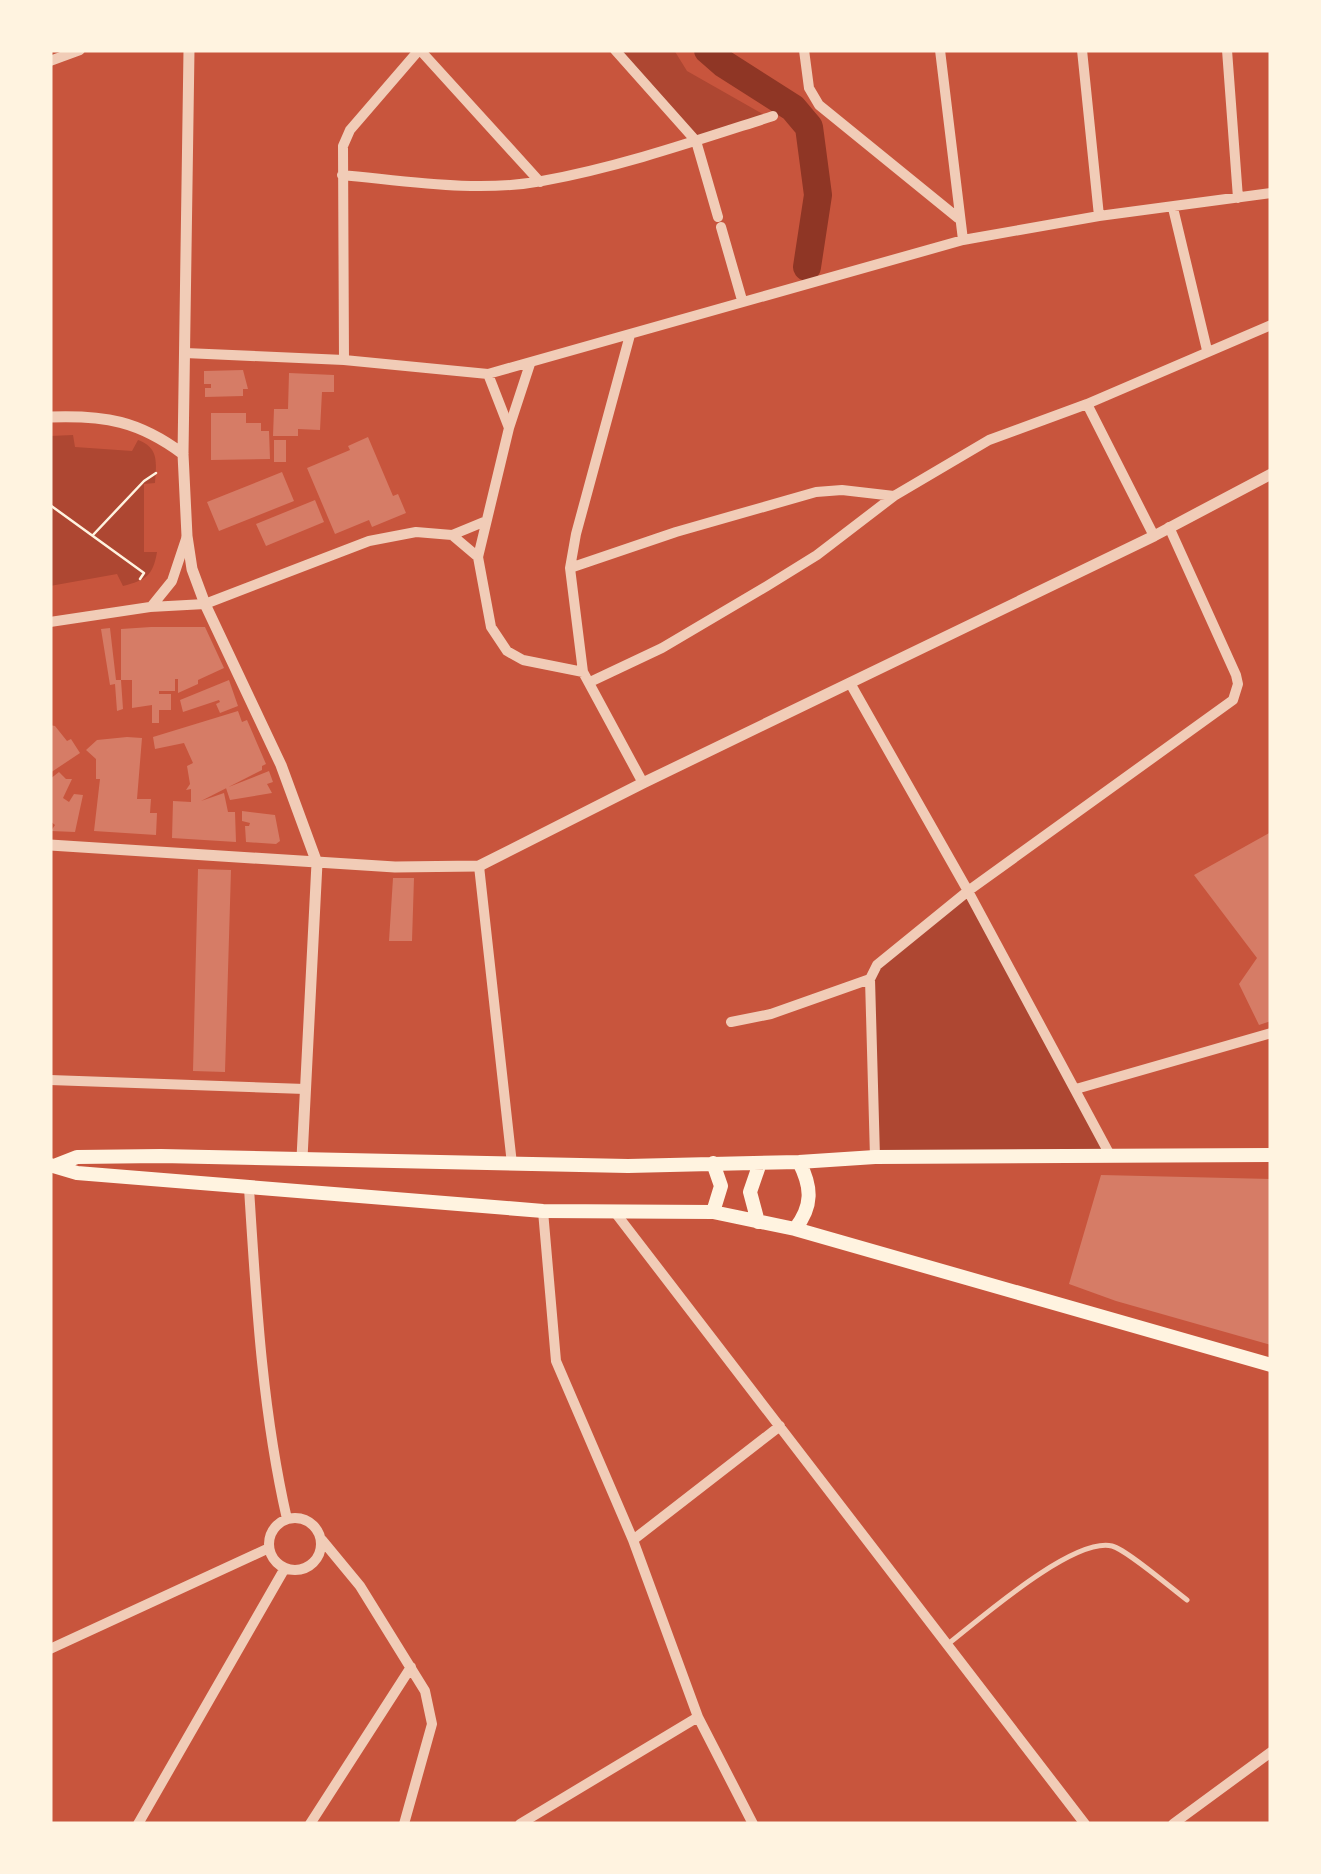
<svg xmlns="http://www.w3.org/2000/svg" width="1321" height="1874" font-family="Poppins,sans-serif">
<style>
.green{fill:#ae4732}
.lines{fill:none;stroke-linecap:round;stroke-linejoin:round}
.river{stroke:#8f3625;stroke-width:28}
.building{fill:#d67c66}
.path{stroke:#fff3e0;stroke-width:2.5}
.service{stroke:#f1ccb7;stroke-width:5}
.minor{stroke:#f1ccb7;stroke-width:10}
.tertiary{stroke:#f1ccb7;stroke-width:11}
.secondary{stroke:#fff3e0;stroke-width:14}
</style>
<rect width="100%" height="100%" fill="#c8553d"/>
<path class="green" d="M619,50H674L687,71L766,116L694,137Z
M73,435L75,447L132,451L138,440C160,448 156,464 155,483L144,484V552H157C153,576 146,580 123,586L117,574L50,586V436Z
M968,891L1110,1155L875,1157L870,979L877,965Z"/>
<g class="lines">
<path class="river" d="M708,50L724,64L793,108L809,127L818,195L807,267"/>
</g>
<path class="building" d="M243,370L248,389H243V396L205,397V388H211V384H204V371Z
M289,373L334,375V392H322L320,430L298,429V436H273L274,409H288Z
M211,413H246V423H261V431H269L270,459L211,460Z
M368,437L393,496L398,494L406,513L372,527L369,520L335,534L307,468L350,450L348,446Z
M274,440H286V462H274Z
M282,472L294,501L219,531L207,502Z
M315,500L324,522L266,546L256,524Z
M151,627H205L224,668L198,680V684L178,693V679H175V691H159V694H171V710H159V723H152V705L132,708V680H121L123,709L117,711L115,684L110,685L101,629L110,628L116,680H121V629Z
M229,680L238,706L220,713L216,704L220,702L219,700L183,712L180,700Z
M238,711L242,722L247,720L266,764L262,766V770L201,801L224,793L228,812H235L236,842L172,838L173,801L191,802V789L186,790L190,784L187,766L193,763L184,743L155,749L153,737Z
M50,725L55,726L67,741L71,739L80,753L50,773Z
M127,737L142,738L137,799H151L150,813H157L156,835L94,831L100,779H96V759L86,750L97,740Z
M269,771L273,782L267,784L272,793L230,800L226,788Z
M59,772L66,779H72L63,798L69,802L74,794L83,795L75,832L51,831L55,825L50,821V779Z
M242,811L275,815L280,841L276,844L246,842L245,826H249L250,823L242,821Z
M1271,832V1021L1259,1025L1239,984L1257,958L1194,875Z
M198,869L231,870L225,1072L193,1071Z
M393,878H414L412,941H389Z
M1101,1175L1271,1179V1345L1116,1301L1069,1284Z"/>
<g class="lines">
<path class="path" d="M50,505L144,573L140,579
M93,535L144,481L156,473"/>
<path class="service" d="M948,1644C980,1619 1073,1537 1112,1546C1127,1550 1171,1588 1187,1600"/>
<path class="minor" d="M420,50L540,182
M615,50L696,141L718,217
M804,50L809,88L819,105L958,218
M940,50L963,240
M1082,50L1099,216
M1227,50L1238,198
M50,61L80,50
M342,175C407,181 478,193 542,181C620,167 698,140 773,116
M1173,208L1207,350
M721,227L742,300
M630,335L576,534L570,568L583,672L643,783
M185,353L344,360L488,374L963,240L1099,216L1271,193
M344,360L343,146L350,130L419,50
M488,374L509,428
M1087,404L1154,536
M452,535L478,557L491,627L507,651L523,660L583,672
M478,557L509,428L530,364
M570,568L676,532L816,492L842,490L894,496
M151,607L172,581L187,536
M50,622L150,607L205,604L369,541L416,532L452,535L486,521
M590,682L662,648L767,586L817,555L894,496L989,440L1087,404L1271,325
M850,683L968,891L1110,1155
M479,866L512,1164
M731,1022L771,1014L870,979
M50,1080L305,1089
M1076,1089L1271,1033
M875,1157L870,979L877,965L968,891L1233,700L1238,684L1236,675L1169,527
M249,1188C256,1299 262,1410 287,1519
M543,1211L556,1361L633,1540L698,1717L753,1824
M614,1211L1085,1824
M269 1544a26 26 0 1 1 52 0a26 26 0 1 1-52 0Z
M322,1540L360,1586L425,1691L432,1724L404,1824
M633,1540L780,1426
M50,1649L269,1548
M138,1824L285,1568
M310,1824L411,1667
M520,1824L698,1717
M1173,1824L1271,1752"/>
<path class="tertiary" d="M189,50L183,454L187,536L192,569L205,604L281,765L317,863L302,1158
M50,417C105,415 139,421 183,454
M50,845L395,867L479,866L643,783L1154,536L1271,474"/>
<path class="secondary" d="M50,1165L77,1173L543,1211L713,1212L795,1229L1271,1365
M54,1166L77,1157L161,1156L628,1166L799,1162L875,1157L1271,1155
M713,1212L721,1186L713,1163
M758,1222L750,1192L760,1163
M795,1229C813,1206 812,1187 799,1162"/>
</g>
<rect width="1321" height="1874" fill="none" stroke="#fff3e0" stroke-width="105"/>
</svg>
